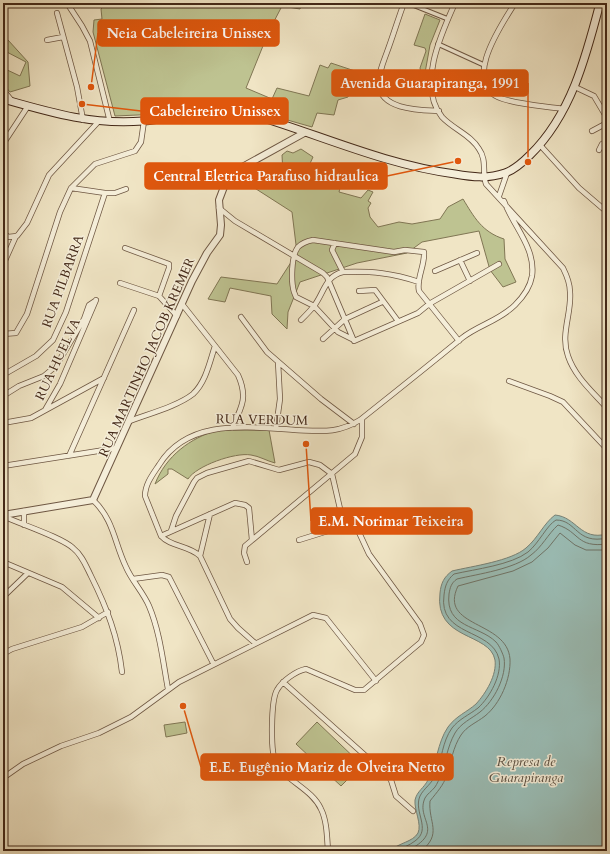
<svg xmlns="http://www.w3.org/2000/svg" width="610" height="854" font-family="Cardo,serif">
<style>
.green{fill:#bec391;stroke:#807654}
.water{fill:#9bbfb8;stroke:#788378}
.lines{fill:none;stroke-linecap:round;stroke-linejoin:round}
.shore{stroke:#6f7468;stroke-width:1}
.pedestrian-casing{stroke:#6e5743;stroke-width:5.5}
.minor-casing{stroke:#6e5743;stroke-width:6}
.tertiary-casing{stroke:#6e5743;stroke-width:8}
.secondary-casing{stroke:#432818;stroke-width:9}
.pedestrian{stroke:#f5eed9;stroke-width:3.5}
.minor{stroke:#f5eed9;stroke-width:4.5}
.tertiary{stroke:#f5eed9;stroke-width:6}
.secondary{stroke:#f5eed9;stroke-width:7}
.labels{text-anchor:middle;stroke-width:3;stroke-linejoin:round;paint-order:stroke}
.street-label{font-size:13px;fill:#432818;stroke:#f5eed9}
.water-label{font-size:14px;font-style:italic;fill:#594e40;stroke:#f5eed9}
.leader{fill:none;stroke:#e0570d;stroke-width:1.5}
.callout-dot{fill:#e0570d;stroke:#f5eed9;stroke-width:1.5}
.callout{fill:#e0570d;stroke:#e0570d;stroke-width:1.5}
.callout-label{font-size:14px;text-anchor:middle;font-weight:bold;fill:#fff}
</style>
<rect width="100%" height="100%" fill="#f0e5c5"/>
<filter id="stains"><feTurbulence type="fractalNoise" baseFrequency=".005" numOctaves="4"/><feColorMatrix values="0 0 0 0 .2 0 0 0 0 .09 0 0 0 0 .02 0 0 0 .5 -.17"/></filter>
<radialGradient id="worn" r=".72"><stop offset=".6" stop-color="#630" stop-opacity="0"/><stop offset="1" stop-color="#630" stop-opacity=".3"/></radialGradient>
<path class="green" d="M106,3H302L300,9L282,6L269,31L246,88L272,99L277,88L309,96L320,65L328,68L331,63L358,72L348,97L338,100L334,115L317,113L312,127L231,104L160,114L115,116L93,32L94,20L102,19L101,9Z
M425,14L440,20L430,45L423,84L420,68L426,51L425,48L414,45Z
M8,40L28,62L30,86L10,92L3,84V68L20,76L26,62L3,50Z
M301,149L313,157L307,170L319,177L325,165L339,168L337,172L343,176L339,192L361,198L368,190L373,192L368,201L371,203L368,208L370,217L378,227L399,222L412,224L440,219L448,207L463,199C474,217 482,232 504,239L505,259L516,282L503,287L490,270L479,231L422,242L407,253L357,263L300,282L288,312L287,329L272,314L271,296L230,288L225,302L208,299L221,277L277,284L297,253L292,212L253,187L265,169L283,174L282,155L287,151L293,153Z
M218,430H269L275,463C267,461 259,456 251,455C235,452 196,466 188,479L172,469H168V474L155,484C166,456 190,438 218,430Z
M185,722L187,733L166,737L164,725Z
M317,722L362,765L341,786L296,744Z"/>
<path class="water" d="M555,515C577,517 580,541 607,534V851H390C398,843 413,842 418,833C422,824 414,810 415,800C417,791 424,788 428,780C437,764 437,743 448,727C456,716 467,712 476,704C486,693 497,675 495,660C490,632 434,641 440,593C441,583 444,577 452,571C473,566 511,561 526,548C538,538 544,523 555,515Z"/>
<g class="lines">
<path class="shore" d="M396,851C402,848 410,845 415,841C432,829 413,812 420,796C424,788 432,784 436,774C442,759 442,742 452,728C459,719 469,715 478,708C490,697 502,675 499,659C492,628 438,637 444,595C445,586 447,580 454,574C476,569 511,565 528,552C539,543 547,525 556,520C577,520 576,545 607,538
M407,851C447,831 415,820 425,798C427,794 432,791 435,787C437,784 439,780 440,776C446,762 447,747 455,733C461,723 471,719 480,712C494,701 507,676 504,658C503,654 499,645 496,642C479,625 445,628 449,594C450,588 451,583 457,579C478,574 515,569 531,555C542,547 548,534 558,525C580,532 576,548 607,544
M421,851C443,834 428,822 430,801C437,792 443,786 447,775C451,762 453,747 461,735C467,726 476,723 485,716C500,704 511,679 510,659C507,620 438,628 458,586L513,571L532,562L548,548L560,533L575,545L586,550H607"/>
<defs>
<path id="pedestrian" d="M408,3L448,19
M438,44L484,65"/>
<path id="minor" d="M67,3L82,26L90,41L110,122
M404,3C398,19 393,36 387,52C383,63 378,74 379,85C381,110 420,110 439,111
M455,3C441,34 417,86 442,117C453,129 471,135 479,149C487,160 482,172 486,184L563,268C567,276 570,283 570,292C572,313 560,334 568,356C575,377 593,392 607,408
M515,3C502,24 459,85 503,99C522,105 544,106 564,109
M57,13L77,87L83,120
M47,40L63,37
M575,87L594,96L607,118
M3,90L12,101
M592,131L607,123
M3,144L28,106
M540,145L579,188L607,212
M599,150L602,144L607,141
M71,188L105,193
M499,196L507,173
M219,208L235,221L323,273L327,277L354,341L418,313L429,304L499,264
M3,232L8,237L17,236L27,223L49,175L99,121
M125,248L169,264V268L159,296
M460,260L470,281
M3,265L16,236
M435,271L477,253
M343,272C372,271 392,273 419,282
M120,283L159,296L177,316
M359,291L375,290L398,321
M182,304L238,375C248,397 242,407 232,428
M241,317L267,352L321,399L354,424
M301,320C305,316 310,311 314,306C324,293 325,276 343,272L332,250L335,243
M3,334L16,333L27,314L60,212L71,188L95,164L135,151L141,142L144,121
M323,339L345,319L382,302
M354,340L338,332L314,306L296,297L294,292C291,282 291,256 298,247C302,243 308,241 313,240L394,252L405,250L424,252C425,266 416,279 419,291L459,341
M3,375L36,356L53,340L66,312L105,193H115L126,189
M509,381L550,396L563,402L607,449
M3,396L19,386L44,376L56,366L84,319L89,305L95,301
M45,410L60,384L96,300
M130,421C148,414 178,406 193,394C206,382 210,361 215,346
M3,423L31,418L104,378
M276,428L280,399L278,362
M69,456L134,310
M3,466L117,448
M332,474L344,526
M93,500C114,520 114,542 126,567C132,581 143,592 149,606C160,632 163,662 168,689
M24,511V525
M3,516C20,524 61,537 73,548C82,555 86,566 91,576C107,608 118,637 122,672
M171,531L176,516L194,482L197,478L207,473L249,461L279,470L309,462L320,465L332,474
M161,536L235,503L245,505L249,508L252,540
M299,540L344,526H356L369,554L420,624L424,635L421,642L364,690H355L306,669C296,671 282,681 277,690C271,700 270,752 276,763C286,781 312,789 321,809C327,821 327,837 328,851
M200,556L210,514
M3,562L62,587L99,618
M247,562L244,553L245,546L355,454L362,437V419
M133,579L162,575L169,577L213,663
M3,597L28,573
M255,643L238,628L230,619L200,556C188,545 171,547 161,536L145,496C145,484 153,474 159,465C188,418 247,427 295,430C321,431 337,434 360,420C394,393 428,366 462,338C478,325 499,321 515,305C523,297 530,288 532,276C536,248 513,226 504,201
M3,654L12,649L82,627L108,612
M283,682L387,775L391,780L396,796L413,811
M3,778L23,764L61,746L99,733L131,717L179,682L313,615L326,618L376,681"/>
<path id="tertiary" d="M3,515L93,500L192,281L207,253L220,235L221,225L219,200L227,179L237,170L304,133"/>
<path id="secondary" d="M3,99C52,113 92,125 143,121C173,119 211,106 240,111C312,131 380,164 455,174C472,177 488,179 505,173C514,170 523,162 530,155C571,115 586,57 600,3"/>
</defs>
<use href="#pedestrian" class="pedestrian-casing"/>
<use href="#minor" class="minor-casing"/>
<use href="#tertiary" class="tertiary-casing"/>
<use href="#secondary" class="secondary-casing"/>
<use href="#pedestrian" class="pedestrian"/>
<use href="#minor" class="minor"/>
<use href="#tertiary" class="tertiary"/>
<use href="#secondary" class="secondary"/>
</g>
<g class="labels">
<g class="street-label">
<text transform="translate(62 281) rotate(-70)" y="5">RUA PILBARRA</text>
<text transform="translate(146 357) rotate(-66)" y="5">RUA MARTINHO JACOB KREMER</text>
<text transform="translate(57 359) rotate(-65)" y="5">RUA HUELVA</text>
<text transform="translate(262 419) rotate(1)" y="5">RUA VERDUM</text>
</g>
<g class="water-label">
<text x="526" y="766">Represa de<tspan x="526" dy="16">Guarapiranga</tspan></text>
</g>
</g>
<path class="leader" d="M91 87L98 33M528 162L528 83M82 104L141 111M458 161L387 176M306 444L311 521M183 706L201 767"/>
<g class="callout-dot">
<circle cx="91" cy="87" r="4"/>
<circle cx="528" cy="162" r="4"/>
<circle cx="82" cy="104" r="4"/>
<circle cx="458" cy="161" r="4"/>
<circle cx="306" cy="444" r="4"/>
<circle cx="183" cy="706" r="4"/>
</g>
<g class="callout">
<rect x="98" y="20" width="181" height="26" rx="4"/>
<rect x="332" y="70" width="196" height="26" rx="4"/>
<rect x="141" y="98" width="147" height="26" rx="4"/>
<rect x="145" y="163" width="242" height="26" rx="4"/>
<rect x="311" y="508" width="161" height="26" rx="4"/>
<rect x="201" y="754" width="252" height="26" rx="4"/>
</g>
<g class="callout-label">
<text x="189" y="38">Neia Cabeleireira Unissex</text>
<text x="430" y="88">Avenida Guarapiranga, 1991</text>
<text x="215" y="116">Cabeleireiro Unissex</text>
<text x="266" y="181">Central Eletrica Parafuso hidraulica</text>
<text x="391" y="526">E.M. Norimar Teixeira</text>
<text x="327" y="772">E.E. Eugênio Mariz de Olveira Netto</text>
</g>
<rect width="610" height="854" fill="none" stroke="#f0e5c5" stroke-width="16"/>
<rect x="4" y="4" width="602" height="846" fill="none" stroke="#432818" stroke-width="2"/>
<rect x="8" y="8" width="594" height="838" fill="none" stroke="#432818"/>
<rect width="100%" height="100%" filter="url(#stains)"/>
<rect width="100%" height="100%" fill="url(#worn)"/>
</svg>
